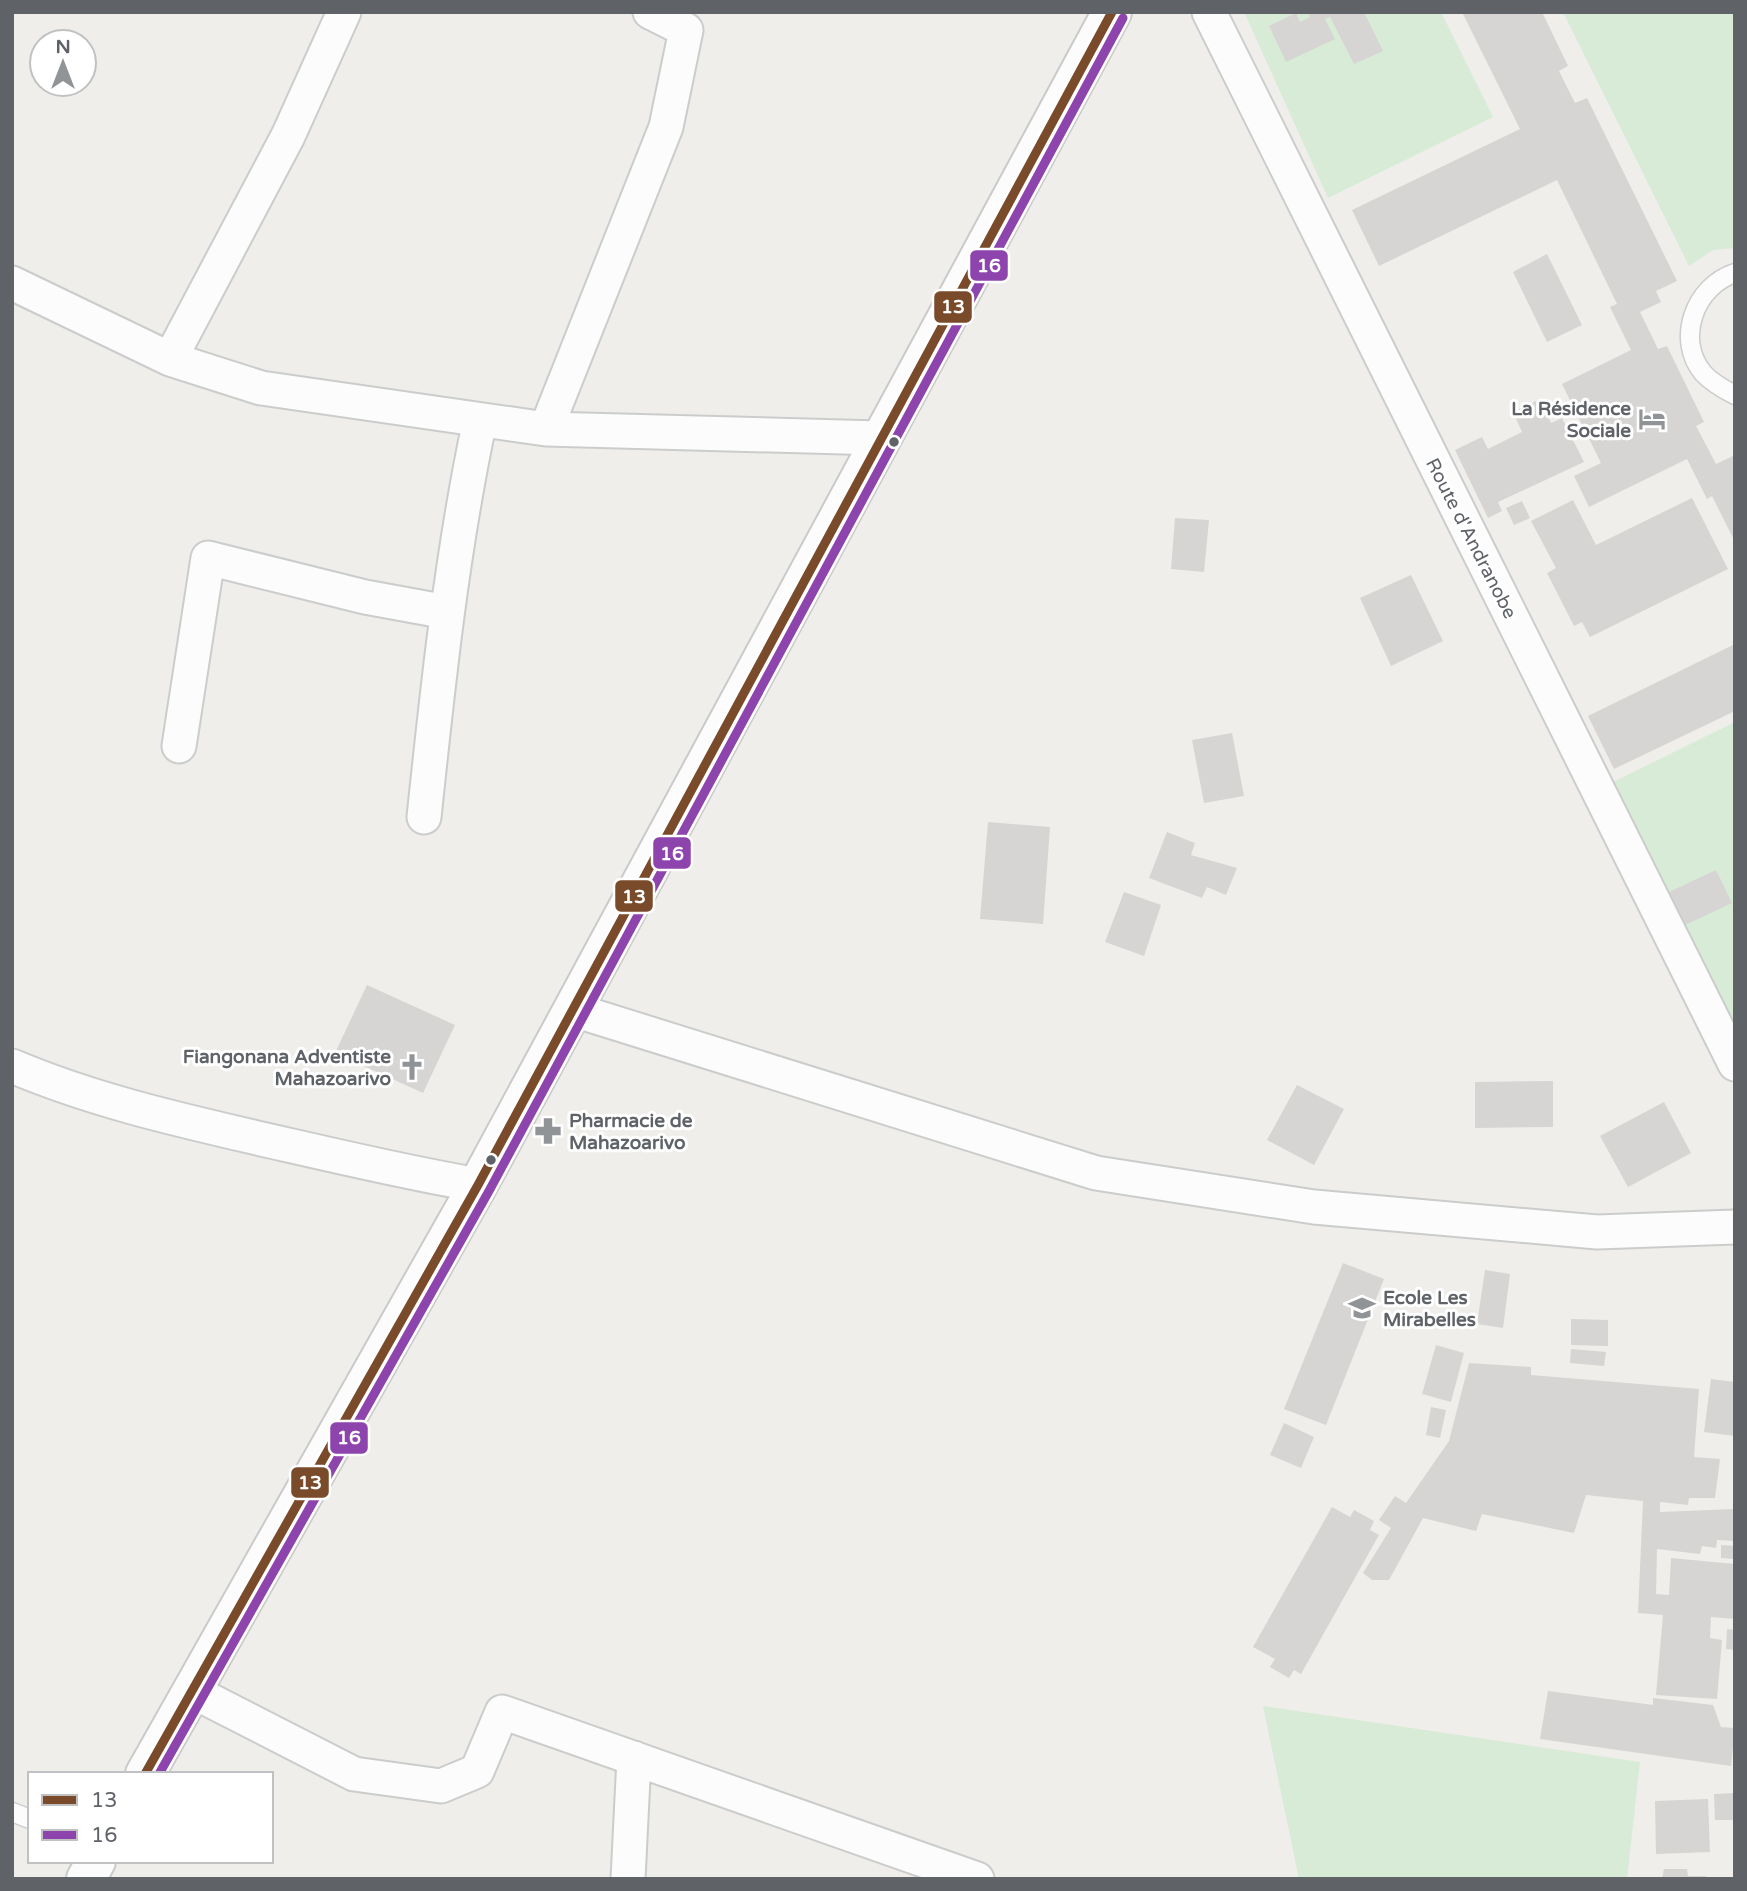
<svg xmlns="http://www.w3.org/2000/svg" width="1747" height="1891" font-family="'Varela Round',sans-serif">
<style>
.green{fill:#d8ebd6}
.building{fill:#d6d5d3}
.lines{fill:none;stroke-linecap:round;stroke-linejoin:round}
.lane-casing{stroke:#cbcccc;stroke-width:21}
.street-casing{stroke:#cbcccc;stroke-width:37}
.secondary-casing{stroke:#cacacb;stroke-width:42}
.lane{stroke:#fdfcfc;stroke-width:18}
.street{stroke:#fdfcfc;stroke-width:33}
.secondary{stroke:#fdfcfc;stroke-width:38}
.bus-1-casing{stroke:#fff;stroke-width:14}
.bus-2-casing{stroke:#fff;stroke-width:14}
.bus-1{stroke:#7a4b2a;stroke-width:9}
.bus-2{stroke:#8e44ad;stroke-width:9}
.bus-dot{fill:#5f6368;stroke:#fff;stroke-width:2.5}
.labels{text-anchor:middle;stroke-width:6;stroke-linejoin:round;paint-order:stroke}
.poi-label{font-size:19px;font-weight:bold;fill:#5f6368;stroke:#fff;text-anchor:end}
.street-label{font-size:19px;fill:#5f6368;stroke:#fff}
.line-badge{stroke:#fff;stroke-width:2.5}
.badge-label{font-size:19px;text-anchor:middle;font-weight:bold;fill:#fff}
</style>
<rect width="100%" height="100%" fill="#efeeea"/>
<path class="green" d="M1244,12H1441L1493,117L1328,198Z
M1563,12H1735V248L1713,250L1689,266Z
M1735,722V1050L1601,788Z
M1263,1706L1640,1762L1627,1879H1299Z"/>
<path class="building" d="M1308,12H1364L1383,51L1354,64L1330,17L1325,19L1335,39L1286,62L1269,26L1296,13L1300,22L1310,17Z
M1462,12H1542L1568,66L1559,71L1575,103L1587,98L1677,281L1656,291L1661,302L1640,312L1658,349L1667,346L1704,422L1696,426L1716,464L1735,455V542L1712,496L1707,499L1687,459L1589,507L1574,476L1601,463L1562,384L1631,350L1610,307L1617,304L1557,180L1379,266L1352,210L1520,129Z
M1547,254L1582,325L1547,342L1513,272Z
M1540,399L1551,423L1562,418L1584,462L1498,502L1502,511L1488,518L1455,450L1482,437L1488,449L1522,432L1513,412Z
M1692,498L1728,569L1590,637L1582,622L1574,626L1547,573L1556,568L1531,521L1573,500L1596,545Z
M1522,501L1530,518L1514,525L1506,508Z
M1175,518L1209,520L1204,572L1171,569Z
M1411,575L1443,641L1391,666L1360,598Z
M1735,644V711L1614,769L1588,716Z
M1232,733L1244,796L1204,803L1192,740Z
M988,822L1050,827L1043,924L980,919Z
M1167,832L1195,843L1191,855L1237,868L1226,895L1207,887L1202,898L1149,878Z
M1716,870L1732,903L1685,925L1669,892Z
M1124,892L1161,905L1144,956L1105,942Z
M367,985L455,1025L423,1093L335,1053Z
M1553,1081V1127L1475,1128V1082Z
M1297,1085L1344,1109L1314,1165L1267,1140Z
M1664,1102L1691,1153L1628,1187L1600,1136Z
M1343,1263L1384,1279L1326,1425L1284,1409Z
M1485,1270L1510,1274L1503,1328L1477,1324Z
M1571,1319L1608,1320V1346L1571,1345Z
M1436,1345L1464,1353L1451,1402L1422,1394Z
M1571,1349L1606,1352L1604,1366L1570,1363Z
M1469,1363L1531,1367V1375L1699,1389L1694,1457L1720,1459L1715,1498H1689L1688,1505L1660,1502V1512L1735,1509V1541L1717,1540L1716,1548L1702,1546L1700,1554L1657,1549L1656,1594L1669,1595L1671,1558L1735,1564V1619L1711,1617L1710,1638L1722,1640L1717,1699L1656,1695L1663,1615L1638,1613L1643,1501L1586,1495L1574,1533L1482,1514L1476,1531L1423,1518L1389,1580H1372L1363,1573L1391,1528L1379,1520L1395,1496L1406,1503L1449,1441Z
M1711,1379L1735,1382V1436L1704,1432Z
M1431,1407L1446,1410L1440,1438L1426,1435Z
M1284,1423L1314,1437L1301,1468L1270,1455Z
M1332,1507L1350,1517L1354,1510L1374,1521L1370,1530L1379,1535L1301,1674L1294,1670L1289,1678L1270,1667L1275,1659L1253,1647Z
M1721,1545L1735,1546V1559L1721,1558Z
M1727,1629L1735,1630V1650L1726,1649Z
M1548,1691L1653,1705V1698L1713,1705L1721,1727L1735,1728L1731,1766L1540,1739Z
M1735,1793V1820H1715L1714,1794Z
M1708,1799L1710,1852L1656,1854L1655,1801Z
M1664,1869H1687L1688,1876H1706V1879H1662Z"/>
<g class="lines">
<defs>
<path id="lane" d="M1735,273C1695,286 1675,339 1703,373C1712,383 1723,389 1735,395
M12,1812L30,1819"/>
<path id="street" d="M1209,12L1735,1064
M12,283L170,359L261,388L546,429L880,438
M170,359L288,136L344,12
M546,429L666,127L686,30L650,12
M179,746L208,558L365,597L447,612
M424,817C438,684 452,551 480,420
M574,1010L1096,1173L1314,1207L1597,1232L1735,1227
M12,1066C90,1099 171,1118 253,1137C328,1154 402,1172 478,1185
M192,1691L354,1774L441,1786L477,1771L502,1712L977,1879
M628,1879L634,1758"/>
<path id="secondary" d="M145,1774L478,1185L1112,12
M86,1879L96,1861"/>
</defs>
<use href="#lane" class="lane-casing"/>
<use href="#street" class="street-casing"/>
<use href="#secondary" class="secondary-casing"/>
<use href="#lane" class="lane"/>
<use href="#street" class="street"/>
<use href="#secondary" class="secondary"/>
<defs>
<path id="bus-1" d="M145,1774L478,1185L1112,12"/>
<path id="bus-2" d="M159,1774L489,1191L1123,18"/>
</defs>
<use href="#bus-1" class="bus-1-casing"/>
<use href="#bus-2" class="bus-2-casing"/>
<use href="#bus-1" class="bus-1"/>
<use href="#bus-2" class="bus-2"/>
</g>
<defs>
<symbol id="hotel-bare" viewBox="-9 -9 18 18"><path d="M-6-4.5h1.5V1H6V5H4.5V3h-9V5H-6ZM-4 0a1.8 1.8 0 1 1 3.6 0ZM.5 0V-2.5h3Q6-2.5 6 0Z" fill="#919496" stroke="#fff" stroke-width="2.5" paint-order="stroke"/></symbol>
<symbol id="church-bare" viewBox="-9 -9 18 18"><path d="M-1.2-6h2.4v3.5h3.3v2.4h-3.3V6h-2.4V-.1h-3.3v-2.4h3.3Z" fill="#919496" stroke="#fff" stroke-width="2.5" paint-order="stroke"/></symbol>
<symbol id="pharmacy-bare" viewBox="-9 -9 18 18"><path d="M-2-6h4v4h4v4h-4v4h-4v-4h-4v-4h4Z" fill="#919496" stroke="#fff" stroke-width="2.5" paint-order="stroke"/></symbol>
<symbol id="school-bare" viewBox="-9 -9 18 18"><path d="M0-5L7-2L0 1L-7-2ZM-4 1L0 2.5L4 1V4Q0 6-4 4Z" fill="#919496" stroke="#fff" stroke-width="2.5" paint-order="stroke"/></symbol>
</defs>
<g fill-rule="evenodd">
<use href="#hotel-bare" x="1633" y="400" width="38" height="38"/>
<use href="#church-bare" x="393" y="1048" width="38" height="38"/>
<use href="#pharmacy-bare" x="529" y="1112" width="38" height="38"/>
<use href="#school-bare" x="1343" y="1289" width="38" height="38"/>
</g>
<g class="bus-dot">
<circle cx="894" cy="442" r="6"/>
<circle cx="491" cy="1160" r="6"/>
</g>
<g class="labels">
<g class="poi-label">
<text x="1631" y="415">La Résidence<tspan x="1631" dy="22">Sociale</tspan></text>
<text x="391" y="1063">Fiangonana Adventiste<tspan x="391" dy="22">Mahazoarivo</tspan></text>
<text x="569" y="1127" text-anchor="start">Pharmacie de<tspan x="569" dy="22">Mahazoarivo</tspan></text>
<text x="1383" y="1304" text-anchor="start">Ecole Les<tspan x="1383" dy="22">Mirabelles</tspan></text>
</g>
<g class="street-label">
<text transform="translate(1472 538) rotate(63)" y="7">Route d'Andranobe</text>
</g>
</g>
<g class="line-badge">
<rect x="969" y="249" width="40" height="33" rx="7" fill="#8e44ad"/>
<rect x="933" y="290" width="40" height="34" rx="7" fill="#7a4b2a"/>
<rect x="652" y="836" width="40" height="34" rx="7" fill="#8e44ad"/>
<rect x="614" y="879" width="40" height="34" rx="7" fill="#7a4b2a"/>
<rect x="329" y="1421" width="40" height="34" rx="7" fill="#8e44ad"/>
<rect x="290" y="1466" width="40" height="33" rx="7" fill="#7a4b2a"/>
</g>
<g class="badge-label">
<text x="989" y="272">16</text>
<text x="953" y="313">13</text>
<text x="672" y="860">16</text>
<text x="634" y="903">13</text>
<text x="349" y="1444">16</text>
<text x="310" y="1489">13</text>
</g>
<rect width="1747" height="1891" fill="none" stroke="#5f6368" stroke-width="28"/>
<rect x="28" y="1772" width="245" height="91" fill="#ffffff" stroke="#bfc1c3" stroke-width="2"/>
<rect x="42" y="1795" width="35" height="10" fill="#7a4b2a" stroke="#bfc1c3" stroke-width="2"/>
<text x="91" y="1807" font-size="21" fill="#5f6368">13</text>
<rect x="42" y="1830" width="35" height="10" fill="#8e44ad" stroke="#bfc1c3" stroke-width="2"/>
<text x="91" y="1842" font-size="21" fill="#5f6368">16</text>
<g transform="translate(63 63)"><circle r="33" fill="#ffffff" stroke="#bfc1c3" stroke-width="2"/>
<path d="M0-5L12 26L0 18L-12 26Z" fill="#919496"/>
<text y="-10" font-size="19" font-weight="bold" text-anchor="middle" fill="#5f6368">N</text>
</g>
</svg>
